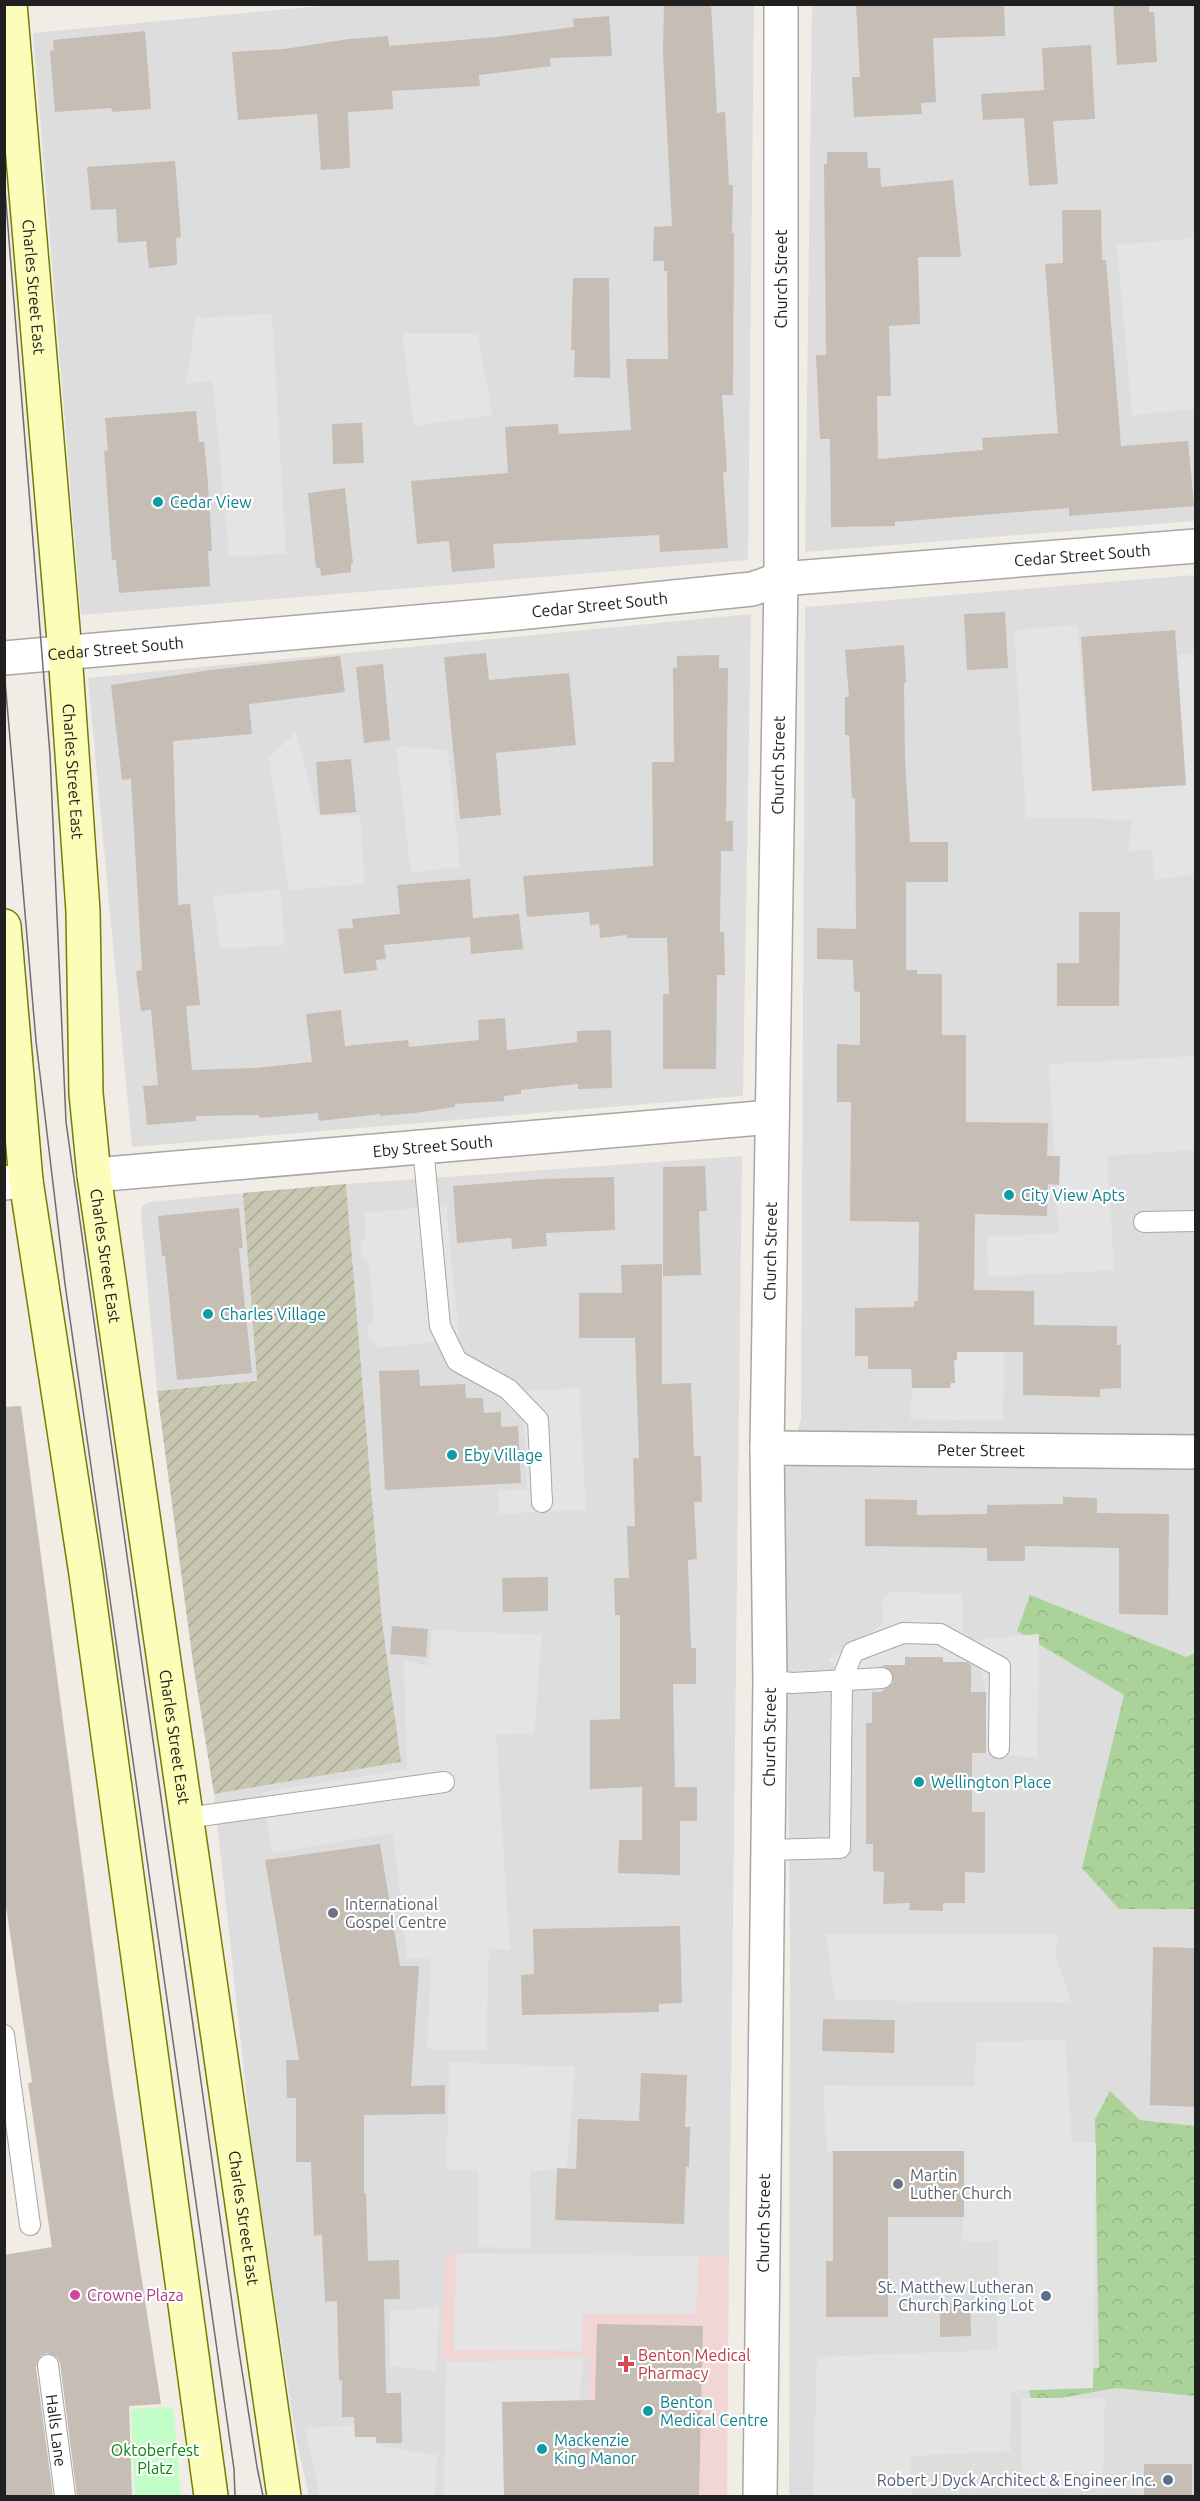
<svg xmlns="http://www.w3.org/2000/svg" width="1200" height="2501" font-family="Ubuntu,sans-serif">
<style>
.residential{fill:#dedddd}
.commercial{fill:#f2d6d5}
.construction{fill:url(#construction-furrows)}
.forest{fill:url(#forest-crowns)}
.park{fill:#c2fcc6}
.parking{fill:#e4e4e4}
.building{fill:#c6bdb5}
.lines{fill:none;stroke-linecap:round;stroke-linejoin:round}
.service-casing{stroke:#a7a7a7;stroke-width:22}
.minor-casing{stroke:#a7a7a7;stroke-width:36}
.secondary-casing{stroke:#737e00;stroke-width:36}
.service{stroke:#fff;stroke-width:20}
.minor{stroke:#fff;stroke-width:33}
.secondary{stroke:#fbfdb8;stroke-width:33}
.tram{stroke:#6e6e6e;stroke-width:1.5}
.culture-dot{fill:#0f9aa8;stroke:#fff;stroke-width:2}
.worship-dot{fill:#6b7280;stroke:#fff;stroke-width:2}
.hotel-dot{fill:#d1479c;stroke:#fff;stroke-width:2}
.service-dot{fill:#5c6f8a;stroke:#fff;stroke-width:2}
.health-dot{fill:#e0444e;stroke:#fff;stroke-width:2}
.labels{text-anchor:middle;stroke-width:4.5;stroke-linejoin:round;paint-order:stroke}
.street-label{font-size:16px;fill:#202020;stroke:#fff}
.culture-label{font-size:16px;fill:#0d838f;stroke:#fff;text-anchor:start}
.worship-label{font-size:16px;fill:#5b616d;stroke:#fff;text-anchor:start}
.service-label{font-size:16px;fill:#4e5e75;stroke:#fff;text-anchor:end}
.hotel-label{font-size:16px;fill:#b23c85;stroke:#fff;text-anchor:start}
.health-label{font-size:16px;fill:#be3a42;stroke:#fff;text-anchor:start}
.park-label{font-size:16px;fill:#06860e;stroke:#fff}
</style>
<defs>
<pattern id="construction-furrows" width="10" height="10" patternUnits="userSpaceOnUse" patternTransform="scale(1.5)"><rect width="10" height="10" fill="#c6c6b1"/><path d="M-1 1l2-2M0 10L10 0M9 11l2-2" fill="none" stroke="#aaaa98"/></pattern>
<pattern id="forest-crowns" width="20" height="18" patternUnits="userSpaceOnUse" patternTransform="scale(1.5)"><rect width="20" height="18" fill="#abd299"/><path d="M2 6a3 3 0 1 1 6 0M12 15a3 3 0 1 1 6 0" fill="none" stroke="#93b484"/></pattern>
</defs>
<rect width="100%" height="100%" fill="#f1ede6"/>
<path class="residential" d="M340,4L754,5L748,560L81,615L33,33Z
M812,5H1195V521L805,552Z
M1195,575V2496H789L790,1929L784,1473L801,1419L805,607Z
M751,614L743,1096L132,1147L88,678Z
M742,1156L729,2257L457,2253L442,2360L590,2356L589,2496H309L296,2438L255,2173L214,1794L401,1762L382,1621L346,1184Z
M243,1193L257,1381L157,1391L141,1214L142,1207L149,1202Z"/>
<path class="commercial" d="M445,2253L729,2257L727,2496H589L590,2356L442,2360Z"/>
<path class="construction" d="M346,1184L382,1621L401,1762L214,1794L193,1663L157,1391L257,1381L243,1193Z"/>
<path class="forest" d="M1030,1595L1186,1657L1195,1653V1909H1119L1082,1868L1124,1695L1017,1631Z
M1110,2091L1140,2120L1195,2126V2396L1116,2388L1032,2403L1025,2375L1099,2368L1095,2119Z"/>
<path class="park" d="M173,2407L181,2496H135L131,2409Z"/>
<path class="parking" d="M1195,238V409L1132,415L1117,245Z
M272,314L286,554L229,557L213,381L186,383L196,318Z
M402,333H478L492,415L414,426Z
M1077,625L1092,790L1186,785L1177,655L1195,654V874L1154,880L1152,849L1128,852L1132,820L1026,817L1014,630Z
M296,732L318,816L360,815L365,884L289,890L269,758Z
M396,746L448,750L460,867L411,873Z
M280,889L285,945L220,949L213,896Z
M1195,1056V1150L1107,1156L1114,1270L989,1277L986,1237L1059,1233L1049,1064Z
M446,1205L459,1339L379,1348L369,1338L368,1327L374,1320L369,1265L362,1257L361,1243L366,1235L364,1213Z
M1005,1293L1003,1421L910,1419L912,1388H950L951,1383L955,1382L954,1360L957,1352Z
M579,1388L586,1510L499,1514L498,1491L527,1489L522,1391Z
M890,1592L963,1594L962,1630L973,1640L1039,1634L1037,1758L986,1753V1692L980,1670L971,1664L943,1662L942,1657H905V1665H882L854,1684L828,1660L883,1625L882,1599Z
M432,1630L542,1635L534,1733L496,1735L510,1951L489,1947L486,2050L427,2049L431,1959H407L393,1833L272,1853L262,1792L407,1769L404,1661L429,1666Z
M826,1934L1057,1935L1056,1957L1072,2003L835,2000Z
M1065,2040L1072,2143H1096L1093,2388L1011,2391L1010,2451L910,2456L912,2496H813L817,2357L997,2350L998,2241H962L964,2151H827L823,2085L974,2086L977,2042Z
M450,2062L575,2067L567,2168L530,2172L531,2248L478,2247V2171L446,2170Z
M457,2253L699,2257L696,2314H582V2351L453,2350Z
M439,2307L436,2371L390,2366V2311Z
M584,2358L579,2401L502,2402L504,2496H444L446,2362Z
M1021,2398H1105L1103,2475L1066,2472V2488L1022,2489Z
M355,2425L376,2437V2442L380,2446L437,2455L435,2496H320L305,2428Z"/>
<path class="building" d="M664,4H711L717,113L725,112L729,185H733L732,233H734L733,395H722L727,472H723L728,548L660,552L659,535L493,544L495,568L452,572L449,541L417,544L411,481L508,473L505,427L558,424L559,434L631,430L626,359H668L667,271H664V261H653L654,227L672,226L663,54Z
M856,4H1004L1005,36L933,38L936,102L921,103L922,114L854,117L852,77H860Z
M1113,4H1149V12H1154L1157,62L1117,65Z
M609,16L612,56L550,58L551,66L479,75L480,86L392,91L393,109L348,112L350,168L321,170L317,114L238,120L232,52L284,49L349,39L388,36L389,46L496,37L574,27L573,19Z
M145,31L151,109L112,112L111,108L55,112L50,51L54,50L53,40Z
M1091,45L1095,119L1053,121L1058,184L1029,186L1024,118L983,120L981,94L1044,90L1042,48Z
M827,152H867L868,168H880L881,187L953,180L961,257H918L920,324L889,326L891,396H877L878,459L983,450L982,438L1058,433L1045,264L1063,263L1062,210H1101L1102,260H1106L1121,446L1188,441L1194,506L1069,516V508L895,522V526L831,527L830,439H820L816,355H826L824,164H827Z
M175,161L181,237L176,238L177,265L149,268L146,241L118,243L116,209L91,210L87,167Z
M573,278H609L610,378L574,377L575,350H571Z
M196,411L199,442H204L208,483L212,551H208L210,586L119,593L116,560H112L109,518L104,451L108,450L105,418Z
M358,423H362L364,463L333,464L332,424Z
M345,488L353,564H351V572L321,576L320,568H316L308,493Z
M1005,612L1008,668L967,670L964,614Z
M1175,630L1186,785L1092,791L1081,637Z
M904,645L906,683H904L905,759L910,842H948V882H906V970H917V974H942V1035H966V1122L1048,1123L1047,1156H1060L1059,1185L1048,1184L1047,1216L975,1214L974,1290L1034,1291V1325L1117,1326V1345H1121V1388L1100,1389V1397L1023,1395V1352H957V1360H954L955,1383H951L950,1388H912L911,1369H868V1356H855V1308L914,1307V1301H918L919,1222L850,1221L851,1102H837V1044L860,1045V992L854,991L853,960L817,959V928L856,929L855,798L852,799L849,735H845V697H849L845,650Z
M486,653L489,680L569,673L576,745L496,753L501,815L460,819L444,657Z
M719,655V668H728L726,821H733V851H721L720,932H724L725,975H717L716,1069H663V994H669L667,938H627V935L600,938L599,924L590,925L589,912L527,917L523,876L653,866L652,762H674L673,668H677V656Z
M340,656L345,692L249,704L252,734L173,741L178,905L190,904L200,1005L186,1006L192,1070L255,1068L312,1062L306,1014L341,1010L345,1046L408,1040L409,1047L479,1040L478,1020L505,1018L507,1050L577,1042V1031L611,1030L612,1088L578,1089V1084L521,1090V1094L504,1096V1101L455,1104V1107L415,1113L380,1116V1114L319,1121L318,1113L259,1118V1115L196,1116V1121L147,1125L143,1086L158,1085L151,1010L141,1011L136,971L142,970L131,779L122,780L111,685L210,670Z
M383,664L390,740L364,743L356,667Z
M351,759L356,812L320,815L316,762Z
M470,879L473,918L519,914L523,949L471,954L470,937L384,945L386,959L376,960L377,970L344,974L338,929L353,928L352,919L400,914L397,885Z
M1079,912H1120L1119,1006H1057V963H1079Z
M705,1166L707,1211H699L701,1275L663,1276V1167Z
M614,1177L615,1230L546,1233L547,1246L512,1249L511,1238L457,1243L453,1186L541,1179Z
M239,1208L243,1248H239L252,1373L177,1380L165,1256H162L158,1216Z
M662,1264V1384L691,1383L694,1456H701L702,1502H694L697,1559L688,1560L691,1648H696V1684H673L675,1787H697V1821H680V1875L618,1873L619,1840H642V1787L590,1789V1720L620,1719V1615H615L614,1578H629L627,1526H635L633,1458H639L635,1338H579V1293H622L621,1265Z
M419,1370L420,1386L465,1384L466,1398H483L484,1413L501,1412V1427L518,1426L521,1483L385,1490L379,1371Z
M21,1406L110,2073L161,2404L129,2406L132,2496H77L60,2363L57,2357L47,2353L40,2356L36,2367L53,2496H4V2255L52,2247L28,2083L32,2082L4,1893V1407Z
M1063,1497L1097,1498V1513L1169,1514L1168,1615L1119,1614V1548L1025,1546V1561H987V1548L865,1546V1499L917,1500V1515L987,1514V1505L1063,1504Z
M548,1577V1611L503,1612L502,1578Z
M392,1626L428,1629L426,1657L390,1654Z
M905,1657H943V1662H967L971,1665V1692H986V1753H972V1812H985V1873L965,1872V1903H943V1911L909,1910L910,1903L883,1904L884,1872L873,1871V1844H866V1723H872V1692H881L893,1683L892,1672L882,1665H905Z
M380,1844L400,1966H419L411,2086L445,2085V2114L364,2115V2193H366L368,2261L399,2260L400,2299H384L386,2393H401L402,2443H376V2437H355L354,2417H342V2380L339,2381L337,2301L325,2302L322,2235L314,2236L311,2162H296V2098H287L286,2060H299L265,1860Z
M680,1926L682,2003L659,2004V2012L522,2015L521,1975L534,1974L533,1929Z
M1153,1947L1196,1948V2107L1150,2105Z
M823,2019L895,2020L894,2053L822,2051Z
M641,2073L687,2075L685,2127H690L689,2167H686L684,2224L555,2220L557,2168L576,2169L578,2119L639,2121Z
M833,2151H964V2217H888V2317H826V2261H833Z
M940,2303H970L971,2336L940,2337Z
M597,2324L703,2326L699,2496H504L502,2402L595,2400Z
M1144,2464H1192V2496H1144Z"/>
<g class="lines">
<defs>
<g id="service">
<path d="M423,1147L440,1326L457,1361L508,1389L538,1420L542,1502"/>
<path d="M1144,1222L1196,1221"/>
<path d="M770,1681L793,1683L882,1678"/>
<path d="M186,1818L444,1782"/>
<path d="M767,1850L840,1848L842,1680L853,1652L903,1633L940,1634L1000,1667L999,1748"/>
<path d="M4,2035L30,2225"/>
<path id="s1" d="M48,2365L65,2496"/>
</g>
<g id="minor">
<path id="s2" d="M4,658L518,613L752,589L781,579L1196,546"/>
<path id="s3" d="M94,1175L772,1117"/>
<path d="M4,1183L26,1181"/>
<path id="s4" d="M767,1448L1196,1452"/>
<path id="s5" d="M760,2496L770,1681L767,1448L781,579V4"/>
</g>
<g id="secondary">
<path id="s6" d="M10,4L65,653L83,911L86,1093L94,1175L284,2496"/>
<path d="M4,926L26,1181L86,1574L211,2496"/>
</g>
</defs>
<use href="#service" class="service-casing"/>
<use href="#minor" class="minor-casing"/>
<use href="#secondary" class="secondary-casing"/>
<use href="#service" class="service"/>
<use href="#minor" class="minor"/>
<use href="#secondary" class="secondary"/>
<path class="tram" d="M4,177L50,755L66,1122L238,2345L257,2467L263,2496
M4,669L36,1041L65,1284L234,2469L235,2496"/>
</g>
<g class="culture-dot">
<circle cx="158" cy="502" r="6"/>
<circle cx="1009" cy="1195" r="6"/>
<circle cx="208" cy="1314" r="6"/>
<circle cx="452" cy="1455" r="6"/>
<circle cx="919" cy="1782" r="6"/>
<circle cx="648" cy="2411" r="6"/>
<circle cx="542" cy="2449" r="6"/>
</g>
<g class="worship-dot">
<circle cx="333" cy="1913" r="6"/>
<circle cx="898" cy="2184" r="6"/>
</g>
<circle class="hotel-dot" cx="75" cy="2295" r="6"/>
<g class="service-dot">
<circle cx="1046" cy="2296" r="6"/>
<circle cx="1168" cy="2480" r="6"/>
</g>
<path class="health-dot" d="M623 2355h6v6h6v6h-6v6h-6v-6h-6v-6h6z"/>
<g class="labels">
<g class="street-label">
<text transform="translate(781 279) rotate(-90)" y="6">Church Street</text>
<text dy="6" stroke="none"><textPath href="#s6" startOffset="284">Charles Street East</textPath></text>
<text dy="6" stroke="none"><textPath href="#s2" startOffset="1084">Cedar Street South</textPath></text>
<text dy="6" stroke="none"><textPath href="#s2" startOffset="598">Cedar Street South</textPath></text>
<text dy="6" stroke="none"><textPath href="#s2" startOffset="112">Cedar Street South</textPath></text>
<text dy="6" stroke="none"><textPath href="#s5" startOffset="1731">Church Street</textPath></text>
<text dy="6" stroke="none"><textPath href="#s6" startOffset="770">Charles Street East</textPath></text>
<text dy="6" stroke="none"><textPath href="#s3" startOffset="340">Eby Street South</textPath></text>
<text dy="6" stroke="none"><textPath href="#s5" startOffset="1245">Church Street</textPath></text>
<text dy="6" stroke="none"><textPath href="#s6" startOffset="1256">Charles Street East</textPath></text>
<text dy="6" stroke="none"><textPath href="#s4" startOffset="214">Peter Street</textPath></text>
<text dy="6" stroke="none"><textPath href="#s6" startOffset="1742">Charles Street East</textPath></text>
<text dy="6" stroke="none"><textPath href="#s5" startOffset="759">Church Street</textPath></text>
<text dy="6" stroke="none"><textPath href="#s6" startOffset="2228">Charles Street East</textPath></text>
<text dy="6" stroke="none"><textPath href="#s5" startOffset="273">Church Street</textPath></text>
<text dy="6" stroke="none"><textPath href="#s1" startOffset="66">Halls Lane</textPath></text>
</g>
<g class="culture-label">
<text x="170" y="508">Cedar View</text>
<text x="1021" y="1201">City View Apts</text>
<text x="220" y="1320">Charles Village</text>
<text x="464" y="1461">Eby Village</text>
<text x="931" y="1788">Wellington Place</text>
<text x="660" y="2408">Benton<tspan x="660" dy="18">Medical Centre</tspan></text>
<text x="554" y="2446">Mackenzie<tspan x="554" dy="18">King Manor</tspan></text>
</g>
<g class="worship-label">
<text x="345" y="1910">International<tspan x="345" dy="18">Gospel Centre</tspan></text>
<text x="910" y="2181">Martin<tspan x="910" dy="18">Luther Church</tspan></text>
</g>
<g class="service-label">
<text x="1034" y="2293">St. Matthew Lutheran<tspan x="1034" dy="18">Church Parking Lot</tspan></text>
<text x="1156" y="2486">Robert J Dyck Architect &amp; Engineer Inc.</text>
</g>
<g class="hotel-label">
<text x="87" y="2301">Crowne Plaza</text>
</g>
<g class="health-label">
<text x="638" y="2361">Benton Medical<tspan x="638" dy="18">Pharmacy</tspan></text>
</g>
<g class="park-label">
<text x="155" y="2456">Oktoberfest<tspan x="155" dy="18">Platz</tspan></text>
</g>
</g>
<rect width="1200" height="2501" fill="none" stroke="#202020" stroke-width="12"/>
</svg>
